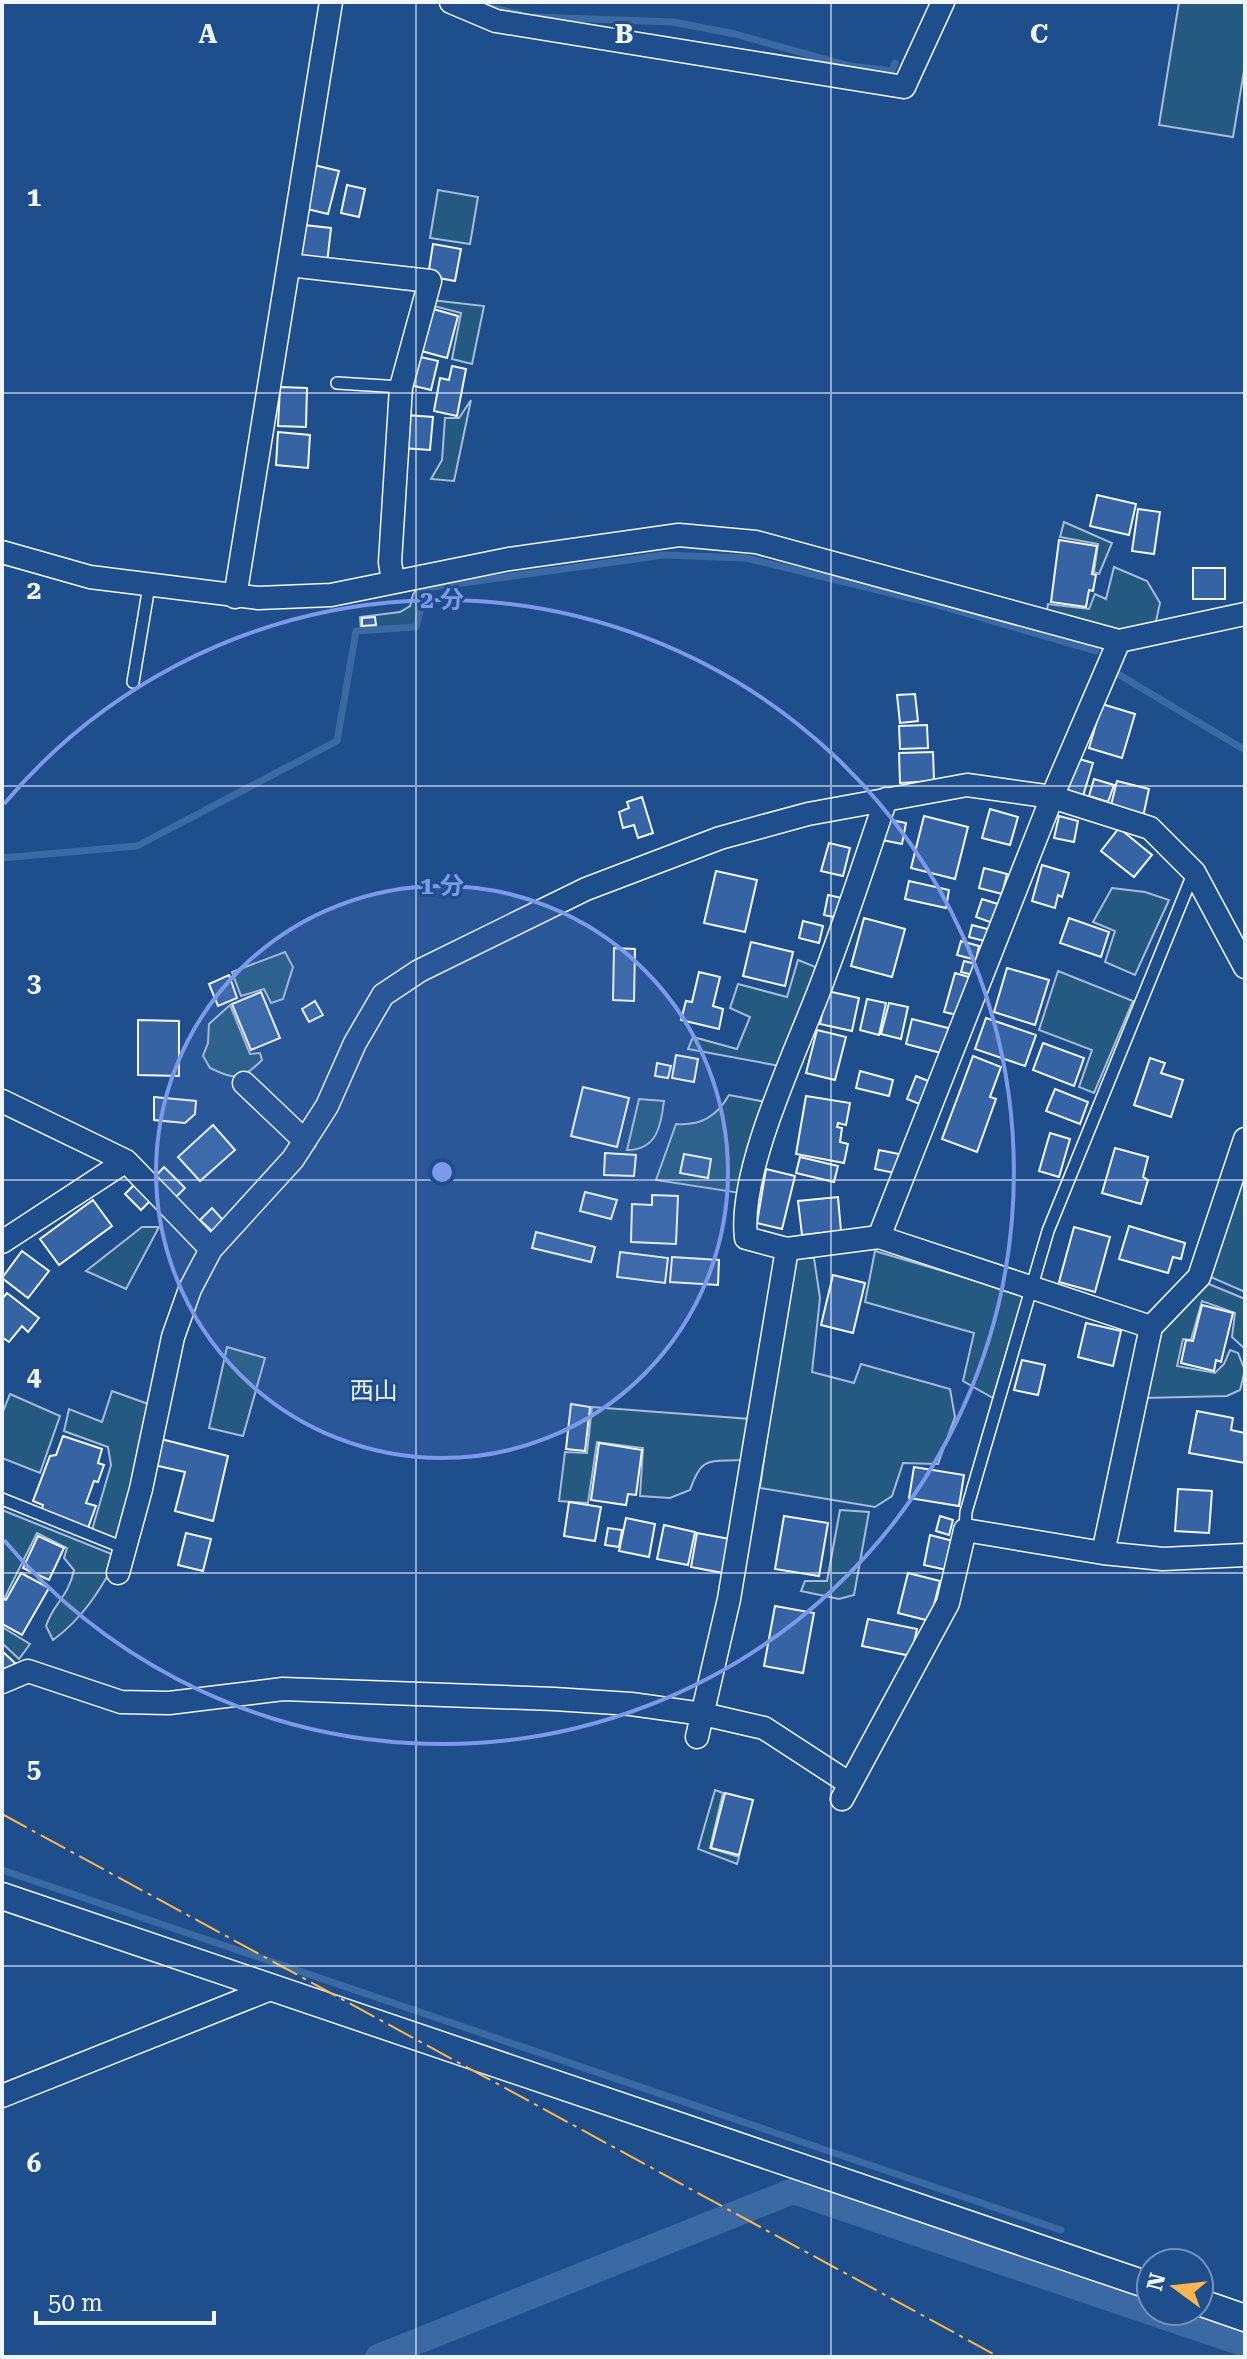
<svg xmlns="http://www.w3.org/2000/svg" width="1247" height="2359" font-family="'Roboto Serif','Noto Sans JP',serif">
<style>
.green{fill:#245a82;stroke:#a8bbd7;stroke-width:2}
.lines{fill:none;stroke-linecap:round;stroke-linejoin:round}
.stream{stroke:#3b69a3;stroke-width:7}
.canal{stroke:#3b69a3;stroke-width:26}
.building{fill:#3563a3;stroke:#f2f6ff;stroke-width:2}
.service-casing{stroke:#f2f6ff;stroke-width:14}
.minor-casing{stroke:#f2f6ff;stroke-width:25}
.tertiary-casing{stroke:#f2f6ff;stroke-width:29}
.service{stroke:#1f4e8c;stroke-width:11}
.minor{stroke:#1f4e8c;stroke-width:22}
.tertiary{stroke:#1f4e8c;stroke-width:26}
.power{stroke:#ffb74d;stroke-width:2;stroke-dasharray:28 6 4 6;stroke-linecap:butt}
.grid{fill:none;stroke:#f2f6ff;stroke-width:2;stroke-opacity:0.55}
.ring{fill:none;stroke:#7d9aea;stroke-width:4}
.labels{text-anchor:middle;stroke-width:6;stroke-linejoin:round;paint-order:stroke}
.neighbourhood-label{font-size:24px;fill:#f2f6ff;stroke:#1f4e8c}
.grid-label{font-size:26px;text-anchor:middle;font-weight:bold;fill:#f2f6ff;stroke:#1f4e8c;stroke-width:6;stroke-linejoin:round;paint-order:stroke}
.centre{fill:#7d9aea;stroke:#1f4e8c;stroke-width:4}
.ring-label{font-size:24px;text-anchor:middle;font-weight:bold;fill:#7d9aea;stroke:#1f4e8c;stroke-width:6;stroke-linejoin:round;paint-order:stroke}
</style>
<rect width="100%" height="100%" fill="#1f4e8c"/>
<path class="green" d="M1179,2H1245V65L1233,137L1159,125Z
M438,190L478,197L470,244L430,238Z
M431,300L484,306L472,364L452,359L461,313L430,305Z
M471,400L454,481L431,479L442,460L445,418H459Z
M1064,522L1112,543L1099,574L1094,572L1098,544L1060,537Z
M1114,567L1147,581L1160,603L1155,626L1118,636L1046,615L1048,604L1089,609L1095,594L1106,599Z
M427,584L415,626L361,629L360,617L400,612L410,606C413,594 413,588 427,584Z
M1112,888L1145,892L1169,900L1135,975L1105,962L1115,931L1093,922Z
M285,952L293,967L283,999L271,1003L264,989L241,996L232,972Z
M798,960L818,968L780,1066L688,1049L693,1037L737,1049L750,1017L730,1008L738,984L787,997Z
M1058,971L1133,1001L1094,1093L1079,1087L1092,1050L1039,1030Z
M230,1005L250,1054L260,1053L262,1060C241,1081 236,1080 210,1068L203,1056L208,1043L209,1024Z
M729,1095L766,1102L740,1193L656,1180L676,1124C701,1126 717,1116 729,1095Z
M639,1099L664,1101C661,1126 657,1150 627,1150Z
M1245,1155V1292L1206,1275Z
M142,1227H159L126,1289L86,1271Z
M875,1251L1024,1295L993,1398L963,1381L974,1333L865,1302Z
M792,1258H814L820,1298L812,1372L854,1383L861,1364L950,1389L955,1417L938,1464L903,1463L892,1496L875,1507L760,1488Z
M1204,1282L1245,1299V1349L1232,1337L1235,1313L1202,1301L1191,1340L1183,1339L1177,1366L1215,1373L1224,1364L1230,1350L1238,1353L1245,1370L1240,1390L1227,1396L1145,1398L1156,1334Z
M227,1347L265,1358L243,1436L209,1428Z
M112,1391L151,1405L119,1541L92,1530L111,1465L108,1447L64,1431L69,1409L102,1422Z
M10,1394L60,1416L40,1473L2,1458V1414Z
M592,1407L750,1419L742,1460C709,1462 702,1455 690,1490L670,1498L640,1496L643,1448L597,1442L588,1503L559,1501L565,1452L587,1453Z
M2,1510L114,1555L116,1561C99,1592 82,1619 53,1640L46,1626C54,1602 68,1598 74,1570L64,1558L67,1548L37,1533L5,1597L2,1596Z
M840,1510L869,1512L854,1595L839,1599L801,1591L805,1581H827Z
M2,1627L30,1644L19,1659L2,1643Z
M715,1790L723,1793L710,1848L739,1857L737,1864L698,1849Z"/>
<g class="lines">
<path class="stream" d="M484,6L519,14
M535,17L673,22L735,34L850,66L892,71L895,63
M1113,671L1245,750
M2,858L137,846L337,741L356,631L416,627L426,588L664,555L746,558L927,602L1096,651
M2,1870L1061,2230"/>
<path class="canal" d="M378,2357L793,2191L1245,2344"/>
</g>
<path class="building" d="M314,165L339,171L328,214L303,208Z
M347,185L365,189L359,217L341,213Z
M304,225L331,228L327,263L300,260Z
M433,244L461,249L455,281L428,276Z
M426,307L458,316L447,358L414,349Z
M412,355L438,361L431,390L406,384Z
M452,366L466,369L457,416L434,411L440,378L449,380Z
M280,387L307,388L306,427L278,426Z
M406,415L433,417L430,450L403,448Z
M278,432L310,435L308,468L276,465Z
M1097,495L1136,504L1129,535L1090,526Z
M1138,509L1160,512L1154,554L1132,551Z
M1059,540L1097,546L1092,574L1096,575L1093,591L1089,590L1086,607L1051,602Z
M1193,568H1225V599H1193Z
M375,617L376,625L362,626V618Z
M915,694L918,721L900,723L897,695Z
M1102,704L1135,714L1122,758L1089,748Z
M927,725L928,748L900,749L899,726Z
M933,752L934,781L900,783L899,753Z
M1076,758L1093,763L1083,796L1066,790Z
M1094,779L1114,785L1108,802L1089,796Z
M1117,781L1149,789L1143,817L1110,809Z
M642,797L653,833L638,838L634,825L623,828L619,812L629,808L627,802Z
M990,809L1018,817L1010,845L982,838Z
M924,816L968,827L955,879L911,868Z
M1059,816L1078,821L1074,842L1054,838Z
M886,819L906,823L902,844L882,840Z
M1119,828L1152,855L1134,877L1101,851Z
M829,843L850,848L843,876L821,871Z
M1042,865L1069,873L1062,897L1058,895L1055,908L1032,901Z
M984,868L1007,874L1002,894L979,888Z
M716,871L757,880L745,932L704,923Z
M909,881L949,890L946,908L905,899Z
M828,895L842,898L838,918L824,915Z
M982,899L1004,906L998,925L976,917Z
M864,918L905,929L892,977L851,966Z
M1069,918L1109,932L1101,957L1060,943Z
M803,921L823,926L819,943L799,938Z
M972,925L991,930L988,942L969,937Z
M961,941L979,946L976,960L957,955Z
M751,942L793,952L785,986L743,976Z
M614,948L635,949L634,1001L613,1000Z
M964,961L976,964L973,975L961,972Z
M1007,968L1049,980L1035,1025L994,1012Z
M699,972L720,977L713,1006L723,1009L719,1029L681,1020L686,1001L692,1002Z
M955,973L972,978L962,1016L944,1012Z
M229,975L237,998L218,1006L209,984Z
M827,991L859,998L852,1031L820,1024Z
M261,992L280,1038L251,1050L232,1004Z
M867,999L886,1003L879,1035L860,1030Z
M315,1001L323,1015L309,1022L302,1009Z
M889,1003L908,1007L901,1039L881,1034Z
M986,1018L1036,1035L1025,1066L975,1049Z
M912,1019L952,1029L945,1054L906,1044Z
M138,1020L179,1021V1076L138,1075Z
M817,1030L846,1037L835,1080L806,1073Z
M1043,1043L1084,1058L1074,1086L1033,1070Z
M676,1055L698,1059L694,1082L672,1078Z
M973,1056L1001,1067L990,1097L996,1099L977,1152L942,1139Z
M1150,1058L1165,1063L1161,1073L1183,1080L1171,1117L1134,1105Z
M657,1063L671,1066L668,1078L655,1076Z
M860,1071L893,1080L889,1096L856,1088Z
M916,1076L931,1082L922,1105L907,1099Z
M583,1087L629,1098L617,1147L571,1136Z
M1055,1089L1088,1102L1080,1124L1046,1111Z
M806,1096L850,1103L846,1125L838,1123L837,1127L842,1128L840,1142L848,1144L844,1163L796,1154Z
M154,1097L196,1101L195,1114L185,1123L154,1120Z
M213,1125L235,1150L200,1181L178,1157Z
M1050,1133L1070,1139L1059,1177L1039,1171Z
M1115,1148L1148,1157L1143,1177L1148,1180L1141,1204L1102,1193Z
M879,1150L899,1154L895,1173L875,1169Z
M605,1153L636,1155L634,1176L604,1175Z
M684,1154L711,1159L708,1178L680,1173Z
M800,1157L838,1166L834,1182L796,1173Z
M164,1167L185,1188L172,1201L152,1180Z
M766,1169L795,1176L782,1229L757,1223Z
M138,1181L154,1197L141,1210L125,1194Z
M585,1192L617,1200L611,1219L580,1211Z
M652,1195L678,1196L676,1244L631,1242L632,1204L652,1205Z
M838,1197L841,1231L802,1235L798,1201Z
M93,1200L112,1226L59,1265L40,1239Z
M212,1208L223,1220L212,1231L200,1220Z
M1129,1226L1185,1243L1181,1259L1173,1257L1168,1273L1119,1259Z
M1074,1227L1110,1237L1095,1292L1059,1282Z
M536,1232L595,1247L591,1262L532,1248Z
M22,1251L49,1271L28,1298L2,1278Z
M620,1252L668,1258L665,1283L617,1277Z
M672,1257L719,1260L718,1285L670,1282Z
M833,1275L865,1283L853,1333L821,1325Z
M7,1293L39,1318L28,1332L22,1326L9,1342L2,1337V1299Z
M1202,1305L1233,1313L1221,1362L1216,1360L1214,1371L1181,1363L1186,1340L1193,1341Z
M1086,1323L1121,1331L1113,1366L1078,1357Z
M1022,1360L1045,1365L1038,1395L1014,1390Z
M571,1404L590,1407L585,1451L566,1449Z
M1197,1411L1233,1418L1231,1430L1245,1433V1463L1189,1453Z
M63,1436L102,1449L98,1463L104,1465L98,1482L94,1481L86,1503L96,1506L88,1528L41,1512L43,1505L33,1501L50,1456L56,1455Z
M161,1439L228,1456L213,1521L175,1511L185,1472L154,1465Z
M599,1443L642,1450L636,1495L628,1494L626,1505L591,1500Z
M914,1467L964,1475L959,1506L909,1498Z
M1178,1489L1212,1491L1209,1533L1175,1531Z
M569,1502L601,1507L595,1541L564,1536Z
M784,1516L828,1523L819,1576L775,1569Z
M940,1516L953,1520L949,1535L936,1531Z
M626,1518L655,1524L649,1557L619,1551Z
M664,1525L695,1532L688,1565L657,1559Z
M608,1528L622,1530L619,1547L605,1545Z
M186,1533L211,1539L203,1571L178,1565Z
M697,1533L730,1539L723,1573L691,1567Z
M930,1535L953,1541L947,1570L924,1565Z
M38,1536L64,1548L49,1580L23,1568Z
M21,1573L49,1588L22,1635L2,1624V1598L6,1600Z
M908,1573L940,1581L930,1621L898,1613Z
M775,1606L814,1613L803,1673L764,1666Z
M868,1619L917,1629L911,1656L862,1646Z
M2,1651L15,1663L5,1674L2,1672Z
M725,1793L753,1800L739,1855L711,1848Z"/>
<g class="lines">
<defs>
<path id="service" d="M337,383L401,387
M133,682L149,586
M2,1499L124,1548
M965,1530L966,1512L1048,1231L1193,874"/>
<path id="minor" d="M451,2L496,21L904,87L943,2
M289,265L430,281L401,387L390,562L393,581
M2,552L90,577L258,598L331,595L509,559L679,535L756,542L1119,641L1245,614
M235,597L331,2
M886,799C865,861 845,923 822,983C797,1050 738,1170 746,1238L787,1249L879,1237L1151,1327
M244,1083L305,1141
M2,1101L126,1161L211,1249
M879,1237L1052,797L1119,641
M2,1242L126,1161
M1103,1553L1151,1327L1199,1277L1245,1139
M118,1573L141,1489L173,1337L190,1289L211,1249L293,1159L327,1106L355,1043L383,995L419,971L586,889L720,838L808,814L967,785L1052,797L1150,828L1194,872L1245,967
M2,1682L28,1671L121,1702L169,1703L283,1689L554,1699L631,1704L703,1714L764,1728L850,1784
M697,1737L729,1599L787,1249
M842,1799L948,1603L965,1530L1103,1553L1163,1559L1245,1555
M2,2096L273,1988"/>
<path id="tertiary" d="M2,1896L1151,2286
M1199,2302L1245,2318"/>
</defs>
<use href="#service" class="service-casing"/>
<use href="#minor" class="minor-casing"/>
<use href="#tertiary" class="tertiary-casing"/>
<use href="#service" class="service"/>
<use href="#minor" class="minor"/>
<use href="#tertiary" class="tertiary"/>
<path class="power" d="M2,1814L999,2357"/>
</g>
<path class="grid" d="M416,2V2357M831,2V2357M2,393H1245M2,786H1245M2,1180H1245M2,1573H1245M2,1966H1245"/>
<circle cx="442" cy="1172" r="286" fill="#7d9aea" fill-opacity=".12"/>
<g class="ring">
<circle cx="442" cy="1172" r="286"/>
<path d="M4 804A572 572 0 1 1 4 1540"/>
</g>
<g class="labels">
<g class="neighbourhood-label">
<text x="374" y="1399">西山</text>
</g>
</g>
<g class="grid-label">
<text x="208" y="43">A</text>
<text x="624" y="43">B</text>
<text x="1039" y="43">C</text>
<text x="34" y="206">1</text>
<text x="34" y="599">2</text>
<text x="34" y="992">3</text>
<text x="34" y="1385">4</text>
<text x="34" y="1778">5</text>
<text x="34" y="2172">6</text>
</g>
<circle cx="442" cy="1172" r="12" class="centre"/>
<g class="ring-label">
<text x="442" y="608">2 分</text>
<text x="442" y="894">1 分</text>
</g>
<rect width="1247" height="2359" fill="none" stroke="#f2f6ff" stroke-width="8"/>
<g transform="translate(1175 2287) rotate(285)"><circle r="38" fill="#1f4e8c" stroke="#7391ba" stroke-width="2"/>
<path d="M0-6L14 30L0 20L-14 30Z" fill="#ffb74d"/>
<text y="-12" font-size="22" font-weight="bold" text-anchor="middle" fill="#f2f6ff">N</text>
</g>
<path d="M36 2311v12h178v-12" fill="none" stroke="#f2f6ff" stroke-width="4"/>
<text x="48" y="2311" font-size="24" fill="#f2f6ff" stroke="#1f4e8c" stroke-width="6" paint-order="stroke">50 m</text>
</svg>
